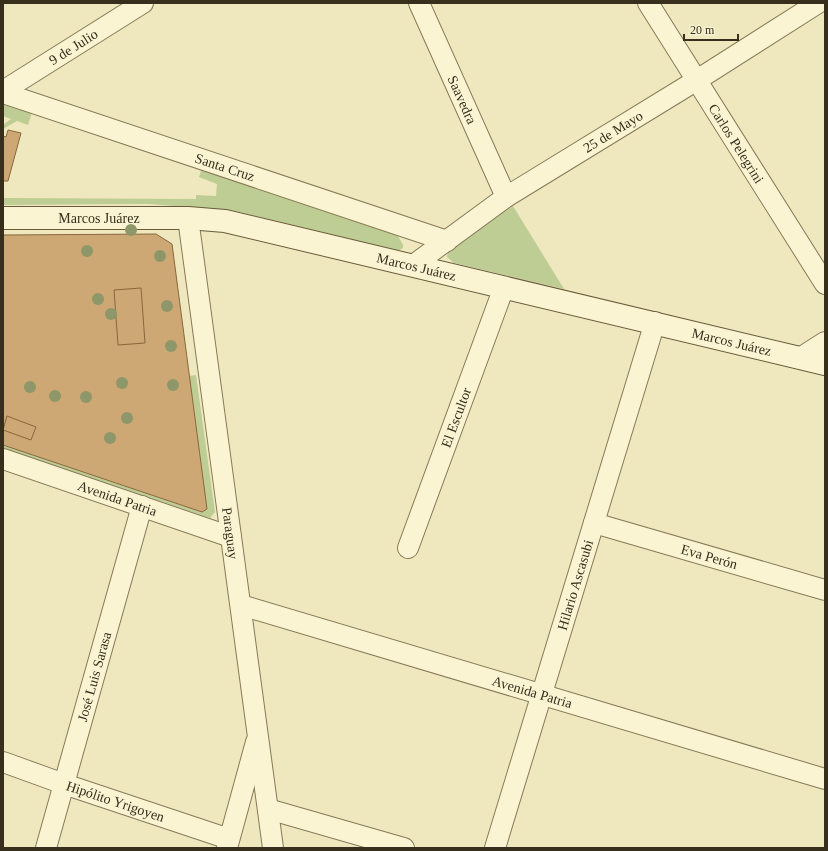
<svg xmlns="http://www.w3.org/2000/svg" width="828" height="851" font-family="Georgia,serif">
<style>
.green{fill:#bdcd93}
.building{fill:#cea874;stroke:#88673c}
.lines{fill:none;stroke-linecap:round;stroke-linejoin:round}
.minor-casing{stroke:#887957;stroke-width:22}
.secondary-casing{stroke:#6a5a3a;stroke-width:24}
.minor{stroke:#faf4d3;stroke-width:20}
.secondary{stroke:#faf4d3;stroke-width:22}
.tree{fill:#8e9769}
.labels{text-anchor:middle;stroke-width:3;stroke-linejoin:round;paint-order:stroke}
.street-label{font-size:14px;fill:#372e1c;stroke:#f6f1cf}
</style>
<rect width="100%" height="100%" fill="#efe8bf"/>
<path class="green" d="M3,103L32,112L28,125L17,121L3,129V125L11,119L3,116Z
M202,168L397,234L403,245V248L398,251L231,210L148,204L4,205V198L196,199V195L216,196L217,184L199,177Z
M513,206L564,289L454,263L447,257L449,247Z
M196,375L215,512L210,518L3,449V445L202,512L206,509L189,376Z"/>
<path class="building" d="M8,130L21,133L8,181H3V136L6,137Z
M156,234L172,244L207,509L202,512L3,445V235Z
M141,288L145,343L118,345L114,290Z
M7,416L36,427L31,440L3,430Z"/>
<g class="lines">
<defs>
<g id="minor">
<path id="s1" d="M419,3L506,197"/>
<path id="s2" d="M648,3L825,284"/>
<path id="s3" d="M3,91L143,3"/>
<path id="s4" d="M3,93L447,241"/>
<path id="s5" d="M188,218L273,848"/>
<path id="s6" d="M412,266L506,197L697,80L818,3"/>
<path d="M800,358L825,342"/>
<path id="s7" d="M3,459L231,537"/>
<path id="s8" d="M594,523L825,590"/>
<path id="s9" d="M408,548L504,287"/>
<path id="s10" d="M241,605L825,779"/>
<path id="s11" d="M3,762L64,784L229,839"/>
<path d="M268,809L404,848"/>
<path id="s12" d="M46,848L142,506"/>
<path d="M227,848L256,742"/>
<path id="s13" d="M495,848L655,322"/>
</g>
<g id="secondary">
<path id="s14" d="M3,218H188L225,221L825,364"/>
</g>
</defs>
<use href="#minor" class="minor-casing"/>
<use href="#secondary" class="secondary-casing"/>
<use href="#minor" class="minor"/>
<use href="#secondary" class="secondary"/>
</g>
<g class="tree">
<circle cx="131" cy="230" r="6"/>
<circle cx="87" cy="251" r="6"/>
<circle cx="160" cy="256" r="6"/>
<circle cx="98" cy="299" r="6"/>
<circle cx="167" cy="306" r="6"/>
<circle cx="111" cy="314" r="6"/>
<circle cx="171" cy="346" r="6"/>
<circle cx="122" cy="383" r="6"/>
<circle cx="173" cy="385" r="6"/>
<circle cx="30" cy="387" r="6"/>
<circle cx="55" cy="396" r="6"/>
<circle cx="86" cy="397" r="6"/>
<circle cx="127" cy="418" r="6"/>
<circle cx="110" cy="438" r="6"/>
</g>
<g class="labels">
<g class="street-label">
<text dy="5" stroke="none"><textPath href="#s3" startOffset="83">9 de Julio</textPath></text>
<text dy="5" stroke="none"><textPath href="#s1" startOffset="106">Saavedra</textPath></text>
<text dy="5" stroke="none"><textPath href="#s6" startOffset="242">25 de Mayo</textPath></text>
<text dy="5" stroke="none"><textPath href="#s2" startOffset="166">Carlos Pelegrini</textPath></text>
<text dy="5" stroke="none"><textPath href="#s4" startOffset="234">Santa Cruz</textPath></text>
<text dy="5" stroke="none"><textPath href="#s14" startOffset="96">Marcos Juárez</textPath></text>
<text dy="5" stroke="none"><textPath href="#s14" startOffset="419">Marcos Juárez</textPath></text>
<text dy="5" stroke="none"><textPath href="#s14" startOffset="743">Marcos Juárez</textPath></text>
<text dy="5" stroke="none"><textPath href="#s9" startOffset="139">El Escultor</textPath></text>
<text dy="5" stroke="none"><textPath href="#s7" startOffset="121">Avenida Patria</textPath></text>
<text dy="5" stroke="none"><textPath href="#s5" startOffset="318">Paraguay</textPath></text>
<text dy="5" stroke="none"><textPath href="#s8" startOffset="120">Eva Perón</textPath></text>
<text dy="5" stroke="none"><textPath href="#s13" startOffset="275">Hilario Ascasubi</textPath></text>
<text dy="5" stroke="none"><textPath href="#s12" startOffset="178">José Luis Sarasa</textPath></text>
<text dy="5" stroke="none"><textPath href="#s10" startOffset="304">Avenida Patria</textPath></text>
<text dy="5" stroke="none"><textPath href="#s11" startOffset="119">Hipólito Yrigoyen</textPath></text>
</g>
</g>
<rect width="828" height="851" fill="none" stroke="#372e1c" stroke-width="8"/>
<path d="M684 34v6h54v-6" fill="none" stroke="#372e1c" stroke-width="2"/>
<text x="690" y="34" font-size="12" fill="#372e1c" stroke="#f6f1cf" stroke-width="3" paint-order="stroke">20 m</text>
</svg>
